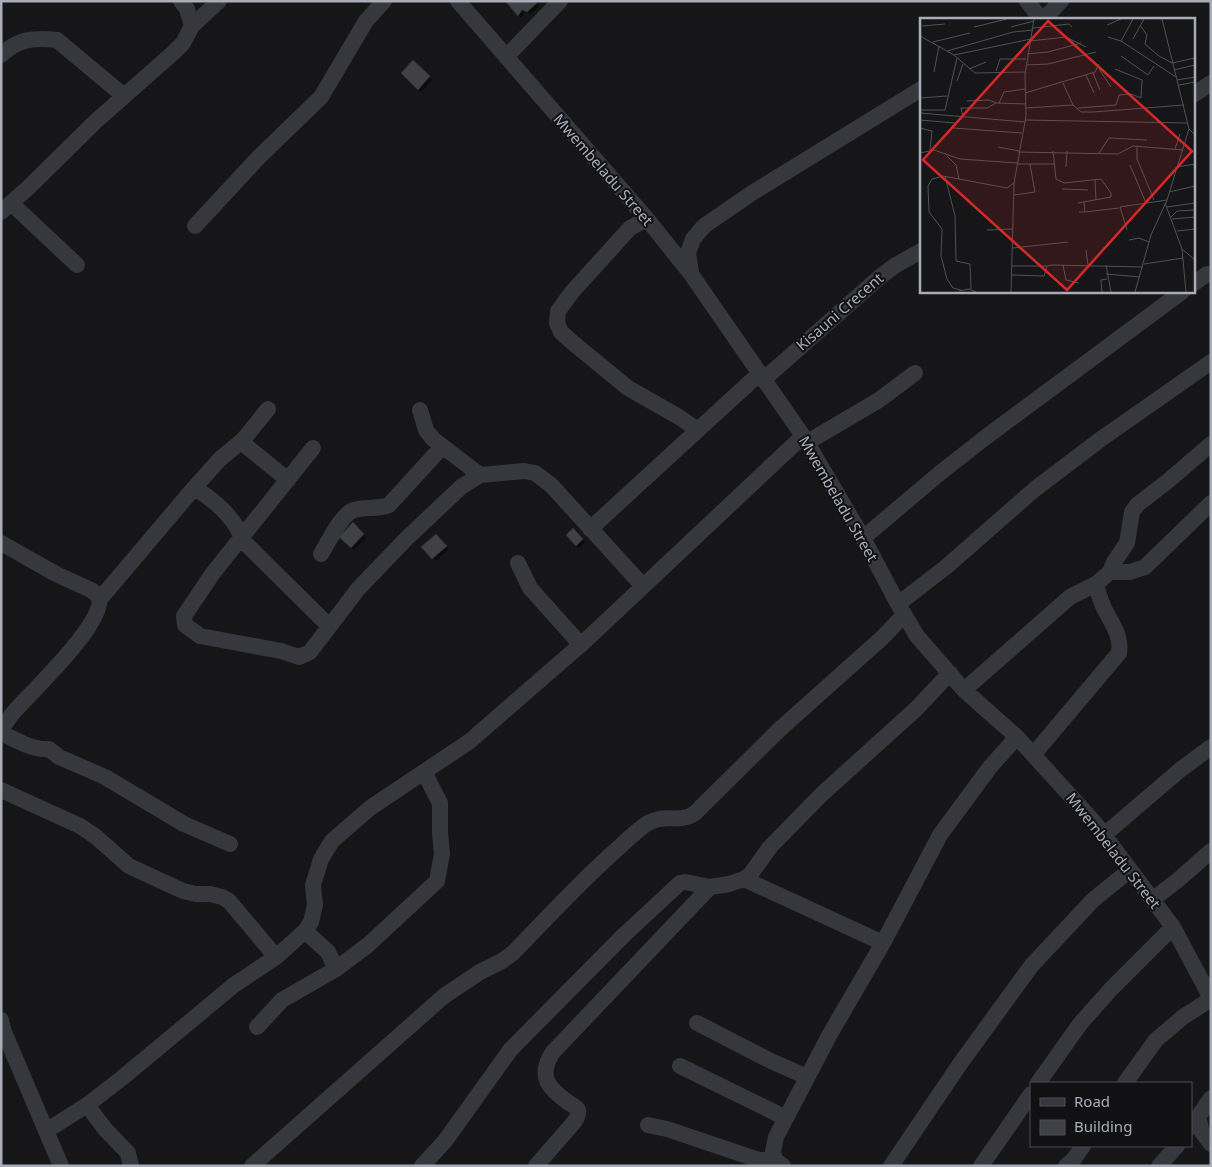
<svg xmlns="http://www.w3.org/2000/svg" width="1212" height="1167" font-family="'Noto Sans',sans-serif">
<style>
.shadow{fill:#0007}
.building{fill:#404145;stroke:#303034}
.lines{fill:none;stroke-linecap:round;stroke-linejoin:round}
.minor{stroke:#37383d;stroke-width:16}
.labels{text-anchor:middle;stroke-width:4;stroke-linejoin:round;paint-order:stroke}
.street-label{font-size:15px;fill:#a8adb8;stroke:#111113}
.inset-road{fill:none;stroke:#505258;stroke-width:1}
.view{fill:#d62828;fill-opacity:0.15;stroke:#d62828;stroke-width:2.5}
.inset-edge{fill:none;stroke:#a8adb8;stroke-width:2.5}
</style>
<rect width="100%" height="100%" fill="#161618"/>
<path class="shadow" d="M506,1H534L539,7L530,14L526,12L521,18Z
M413,62L432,80L421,92L403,73Z
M353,524L366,538L354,550L341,537Z
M573,530L585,543L579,548L567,535Z
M436,535L449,549L436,561L423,547Z"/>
<path class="building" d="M505,1H535L537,3L527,12L522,10L518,16Z
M413,60L430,76L418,90L401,73Z
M353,522L364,534L351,548L339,537Z
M573,528L583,539L576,546L566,535Z
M436,534L447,546L432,559L421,547Z"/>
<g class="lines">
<path class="minor" d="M458,1L647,219L691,274L803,436L863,538L898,604L917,636L964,690L1017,737L1095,823L1173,927L1211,998
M1027,1L1041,19
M1044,19L1061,1
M192,26L219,1
M1,55C18,39 34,37 57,40L124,96
M506,57L560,1
M1193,95L1211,83
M11,203L77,265
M1,212L29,187L96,121L173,53L183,43L192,26L187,9L181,1
M647,219L630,228L572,292L558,311L557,323L561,332L572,342L628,388L679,417L698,430
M195,226L258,158L321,97L366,21L384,1
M691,272L688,253L693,239L704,226L752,193L921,89
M1193,284L1207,274
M763,380L881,276L896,265L921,251
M268,409L243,440L245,445L288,480
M420,410L426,430L433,439L480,475
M806,443L879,400L915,373
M313,448L213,573L184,616L185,625L200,636L281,651L299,657L310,652L358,589L406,539L461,487L480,475L524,471L535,473L551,485L643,586
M194,488C212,498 233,516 241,536
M590,529L759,374
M240,538L329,626
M863,538L940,473L986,437L1183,291
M1,543L56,574L91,590L99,596C107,622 30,693 13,713C9,718 5,724 1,729
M321,554C328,543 341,514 354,510C365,506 377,510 389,505L442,447
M518,563L530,588L581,645
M1110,572H1130L1145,567L1211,503
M100,599L194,488L220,459L243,440
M898,604L946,567L1035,489L1101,439L1211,362
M964,690L1070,597L1096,584L1110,572L1114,562L1127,543L1132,512L1138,504L1168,481L1211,444
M1,733C15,739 33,751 49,749L59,757L105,777L184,824L230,844
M1033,755L1119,653C1122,636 1111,622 1104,608C1100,600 1098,592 1096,584
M1,790L80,826L95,836L129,866L183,891L196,894H210L222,897L229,901L276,957
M1104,835L1180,770L1211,747
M744,879L883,943
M1152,900L1178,880L1211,851
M305,931L328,952L336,969
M1,1020L4,1032L61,1166
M697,1023L771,1061L807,1077
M257,1027L282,1000L336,969L368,945L437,881L442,854L440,833V803L424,772
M680,1066L786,1118
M1038,1083L1080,1024L1111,989L1173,927
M1125,1083L1156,1040L1183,1017L1211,999
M87,1105L105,1129L128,1153L131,1166
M1198,1117L1202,1132L1211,1144
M648,1125L667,1129L759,1160H775
M1191,1127L1211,1098
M46,1131L87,1105L122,1078L234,985L276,957L295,940L305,931L311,922L315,905L313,885L321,859L332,841L370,808L470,741L585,641L803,436
M252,1166L444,996L480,972L502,961L513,953C547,918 580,882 616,850C626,841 637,830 648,823C665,813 679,824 695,813L780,729L882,638L904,615
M422,1166L445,1141L511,1049L625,934L680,883L685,882L710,887L729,884L744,879L750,875L770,847L822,794L916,709L950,673
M536,1166L575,1121C577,1117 579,1114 578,1110C576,1106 572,1105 569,1103C548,1088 537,1076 553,1052L710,887
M783,1166L775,1160L773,1152L776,1137L830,1034L883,943L940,835L990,767L1017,737
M891,1166L962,1061L1032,965L1093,900L1130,870
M981,1166L1031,1094
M1066,1166L1074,1159L1083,1146
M1159,1166L1177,1146"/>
</g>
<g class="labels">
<g class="street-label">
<text transform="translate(603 170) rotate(49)" y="5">Mwembeladu Street</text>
<text transform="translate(840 312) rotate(-41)" y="5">Kisauni Crecent</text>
<text transform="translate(838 499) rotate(60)" y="5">Mwembeladu Street</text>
<text transform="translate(1113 851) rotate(52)" y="5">Mwembeladu Street</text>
</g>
</g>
<g transform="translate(920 18)">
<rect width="275" height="275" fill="#161618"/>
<path class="inset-road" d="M242,1L269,111L275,117M187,7L201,1M220,7L227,17L225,26L239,38L252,45L275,40M2,8L25,6M54,9L87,1M91,9L114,3M113,10L149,6L152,9M0,18L34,37L55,55L105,54M188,19L201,23L256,59M213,21L224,1M110,23L146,19L166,29M201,23L213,1M13,24L50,15M27,33L93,14L113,12M107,36L128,34L161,25M34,37L111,21M201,38L228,57L234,48M106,47L128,46L176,34M49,51L66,44M179,51L191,69M254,52L275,47M76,53L80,41H106M14,54L19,28M173,55L180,72M166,57L174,75M257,62L275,59M37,63L43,46M143,65L153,87M259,67L275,64M105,75L175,54L179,46M0,80L27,78M47,83L69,82L76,85M79,85L84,74L105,71M106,90L153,87L161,94H173L264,87M158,90L196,87L199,77L211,76L221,80L222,62L195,51M0,92H25L37,40M0,95L105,104M43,99L41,90H67L76,85L106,86M0,102L35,105M105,102L267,105M0,110L12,113L10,132M33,110L102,115M217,128V141L234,182M78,129L99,133M255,131L260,116M133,133L136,161L144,165L181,161L191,175V179L158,185M98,134L198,136L213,128L263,132M0,135L14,132L40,141L97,145M179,135L189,120L227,122M27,138L36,147L39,161M97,146H134M210,147L226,185M146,149L147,133M257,149L275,146M25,158L35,198L36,243L50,246L51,271M175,162L176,182M142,171L168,172M249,174L275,168M94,177L115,174L110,146M245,185L262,231L266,274M247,189L275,185M159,194H165L164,184M165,194L199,190M251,199L257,193L275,192M252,201L275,199M67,212L93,211M207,212L200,189L247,182M257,213L275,211M209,222L219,220L229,224M93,230L148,224M262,231L275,242M166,232L168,247M224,246L263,240M143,247L146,262L159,265M186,247L191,274M92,248H127M186,256L220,259M92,257L124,258L127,248L132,247L223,249M41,272L33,270L27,261L21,238L22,211L9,194L8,168L12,161L23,158L87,170L94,165M39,273L49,271L56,274M91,274L94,165L106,98L105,57L114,1M182,274L181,262L187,261M215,274L231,217L247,182L269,111"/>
<path class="view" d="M128,3L272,133L147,272L3,142Z"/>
<rect width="275" height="275" class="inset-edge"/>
</g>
<rect width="1212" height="1167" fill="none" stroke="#a8adb8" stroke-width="5"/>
<rect x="1030" y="1082" width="162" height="65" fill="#111113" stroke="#4d4f55"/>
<rect x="1040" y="1098" width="25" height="8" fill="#37383d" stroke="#4d4f55"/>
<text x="1074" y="1107" font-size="15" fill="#a8adb8">Road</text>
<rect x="1040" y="1120" width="25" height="15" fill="#404145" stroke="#4d4f55"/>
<text x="1074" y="1132" font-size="15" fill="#a8adb8">Building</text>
</svg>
